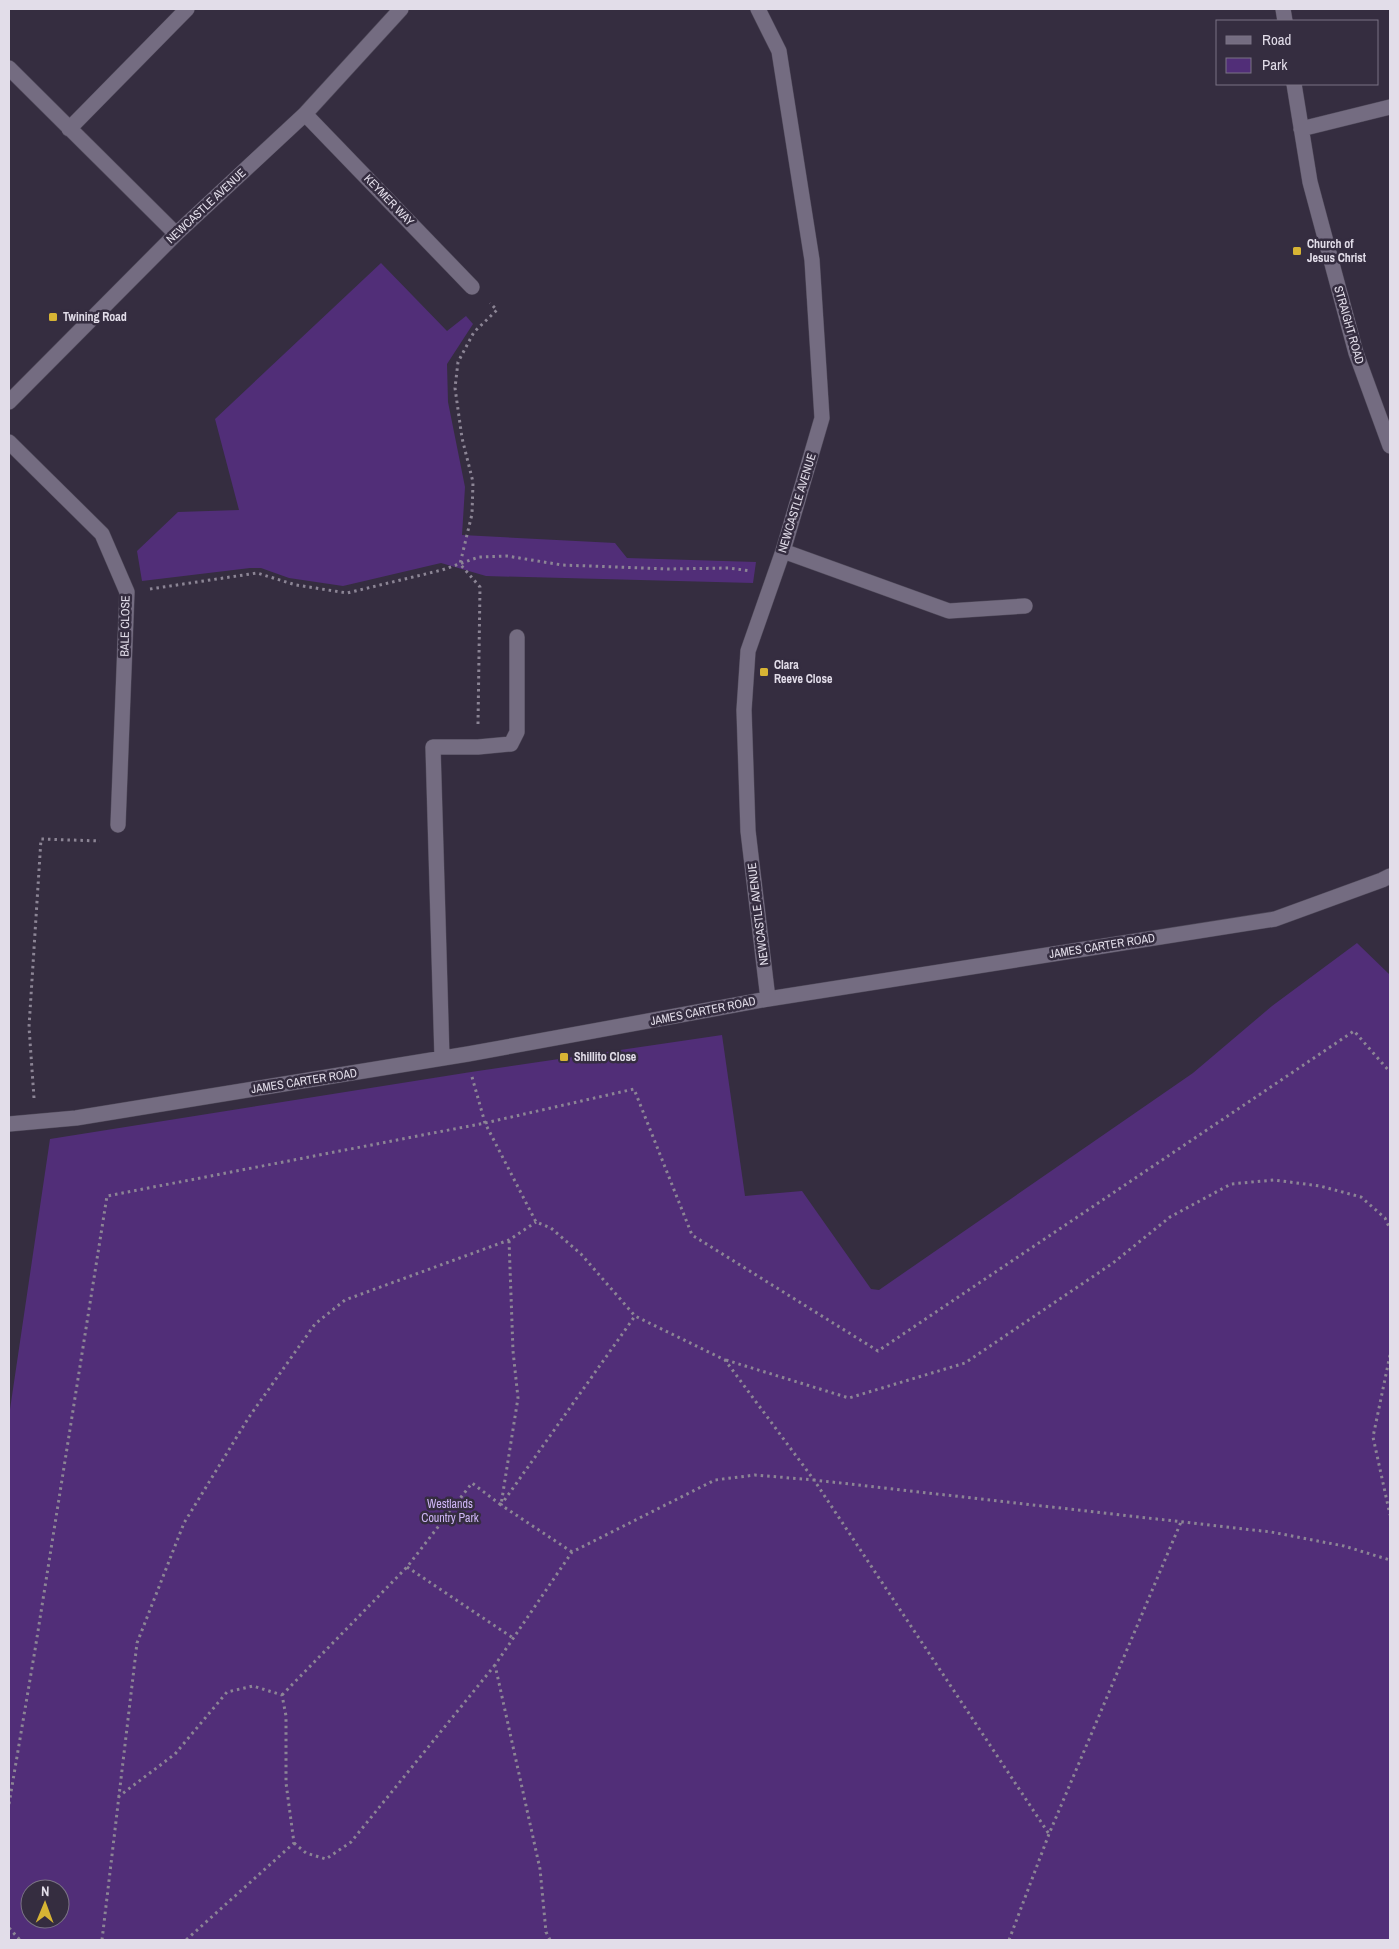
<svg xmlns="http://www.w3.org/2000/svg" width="1399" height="1949" font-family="'Archivo Narrow',sans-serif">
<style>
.green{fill:#512e78;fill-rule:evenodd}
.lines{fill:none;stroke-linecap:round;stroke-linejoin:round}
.minor-casing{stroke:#4f4959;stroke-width:16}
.path{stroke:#8c8595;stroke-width:3;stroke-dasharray:2.5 4;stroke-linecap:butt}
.minor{stroke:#746c81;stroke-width:15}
.poi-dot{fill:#d7b434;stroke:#352d40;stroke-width:2}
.labels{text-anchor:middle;stroke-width:5;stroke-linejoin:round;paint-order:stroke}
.street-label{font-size:12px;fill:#e2dde9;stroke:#352d40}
.poi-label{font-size:12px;font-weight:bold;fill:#e2dde9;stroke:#352d40;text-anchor:start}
.park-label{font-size:12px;fill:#cfb6f6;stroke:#352d40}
</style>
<rect width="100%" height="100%" fill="#352d40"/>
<path class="green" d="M381,263L447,331L466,316L473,324L447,364L448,402L465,487L462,535L615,543L627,558L756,562L753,583L486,576L441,563L343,586L289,578L261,568H250L142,581L137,551L178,512L239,510L215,419Z
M1357,943L1390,975V1940H9V1416L50,1139L471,1072L722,1035L745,1196L802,1191L871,1289L879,1290L1193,1073L1272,1006ZM30,1889H60V1919H30Z"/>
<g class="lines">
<defs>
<path id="minor" d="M758,9L779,51L812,260L822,418L783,551L748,651L744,710L748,831L768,999
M1283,9L1285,21
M9,68L176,234
M1294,84L1310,182L1356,353L1390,446
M305,114L472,287
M69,129L187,9
M1301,129L1390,107
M9,402L176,234L305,114L401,9
M9,442L102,534L127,592L118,825
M783,551L949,611L1025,606
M442,1058L433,747H478L511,744L517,732V637
M9,1124L76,1118L468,1054L768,999L1275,919L1382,880L1390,876"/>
</defs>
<use href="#minor" class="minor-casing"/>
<path class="path" d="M150,589L257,573L296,585L347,593L442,570L479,557L507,556L562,565L668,569L729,568L751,571
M478,724L480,587L460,564L472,514L473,482L462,438L455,388L458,362L474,332L497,310L490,303
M472,1077L485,1123L536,1222L551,1228L581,1254L635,1316L725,1360L814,1480L1271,1532L1344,1546L1390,1560
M34,1098L29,1027L41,839L100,841
M1390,1355L1373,1437L1390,1515
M726,1360L849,1398L965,1363L1113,1263L1170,1217L1231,1184L1274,1180L1320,1186L1361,1197L1385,1218L1390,1229
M572,1552L501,1505L635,1316
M407,1567L513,1638
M282,1695L407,1567L472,1483L501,1505L518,1398L513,1351L509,1240
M118,1797L175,1754L227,1692L253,1686L282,1695L286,1716V1783L294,1843L186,1940
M9,1804L35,1650L107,1196L485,1123L634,1089L692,1235L878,1351L1354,1031L1390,1072
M294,1843L306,1853L326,1859L351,1842L495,1665
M9,1928L20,1940
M102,1940L137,1643L184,1523L249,1417L315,1324L345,1300L509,1240L536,1222
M550,1940L546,1932L540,1869L495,1665L572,1552L715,1480L755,1475L814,1480L1049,1834
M1009,1940L1049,1834L1181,1522"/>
<use href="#minor" class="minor"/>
</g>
<g class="poi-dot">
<rect x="1292" y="246" width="10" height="10" rx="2.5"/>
<rect x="48" y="312" width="10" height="10" rx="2.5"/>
<rect x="759" y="667" width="10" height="10" rx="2.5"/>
<rect x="559" y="1052" width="10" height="10" rx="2.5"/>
</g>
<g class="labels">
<g class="street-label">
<text transform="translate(389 200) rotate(46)" y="4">KEYMER WAY</text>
<text transform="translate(206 206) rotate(-43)" y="4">NEWCASTLE AVENUE</text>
<text transform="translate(1349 325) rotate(74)" y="4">STRAIGHT ROAD</text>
<text transform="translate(797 503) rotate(-73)" y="4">NEWCASTLE AVENUE</text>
<text transform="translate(125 626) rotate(-89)" y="4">BALE CLOSE</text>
<text transform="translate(758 914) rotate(-97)" y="4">NEWCASTLE AVENUE</text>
<text transform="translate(1102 946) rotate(-9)" y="4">JAMES CARTER ROAD</text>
<text transform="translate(703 1011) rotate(-11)" y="4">JAMES CARTER ROAD</text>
<text transform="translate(304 1081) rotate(-9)" y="4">JAMES CARTER ROAD</text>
</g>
<g class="poi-label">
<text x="1307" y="248">Church of<tspan x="1307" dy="14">Jesus Christ</tspan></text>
<text x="63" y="321">Twining Road</text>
<text x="774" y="669">Clara<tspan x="774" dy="14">Reeve Close</tspan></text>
<text x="574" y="1061">Shillito Close</text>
</g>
<g class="park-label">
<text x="450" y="1508">Westlands<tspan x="450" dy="14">Country Park</tspan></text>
</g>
</g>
<rect width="1399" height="1949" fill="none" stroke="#e2dde9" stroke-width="20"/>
<rect x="1216" y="20" width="162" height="65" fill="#352d40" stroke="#7a7384"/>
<rect x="1226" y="36" width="25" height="8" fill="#746c81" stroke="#7a7384"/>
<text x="1262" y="45" font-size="15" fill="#e2dde9">Road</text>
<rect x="1226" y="58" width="25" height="15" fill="#512e78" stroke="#7a7384"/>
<text x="1262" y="70" font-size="15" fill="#e2dde9">Park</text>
<g transform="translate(45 1904) rotate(1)"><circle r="24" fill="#352d40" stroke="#7a7384"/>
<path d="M0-4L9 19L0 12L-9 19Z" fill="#d7b434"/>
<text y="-8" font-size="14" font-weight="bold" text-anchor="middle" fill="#e2dde9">N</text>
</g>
</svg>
